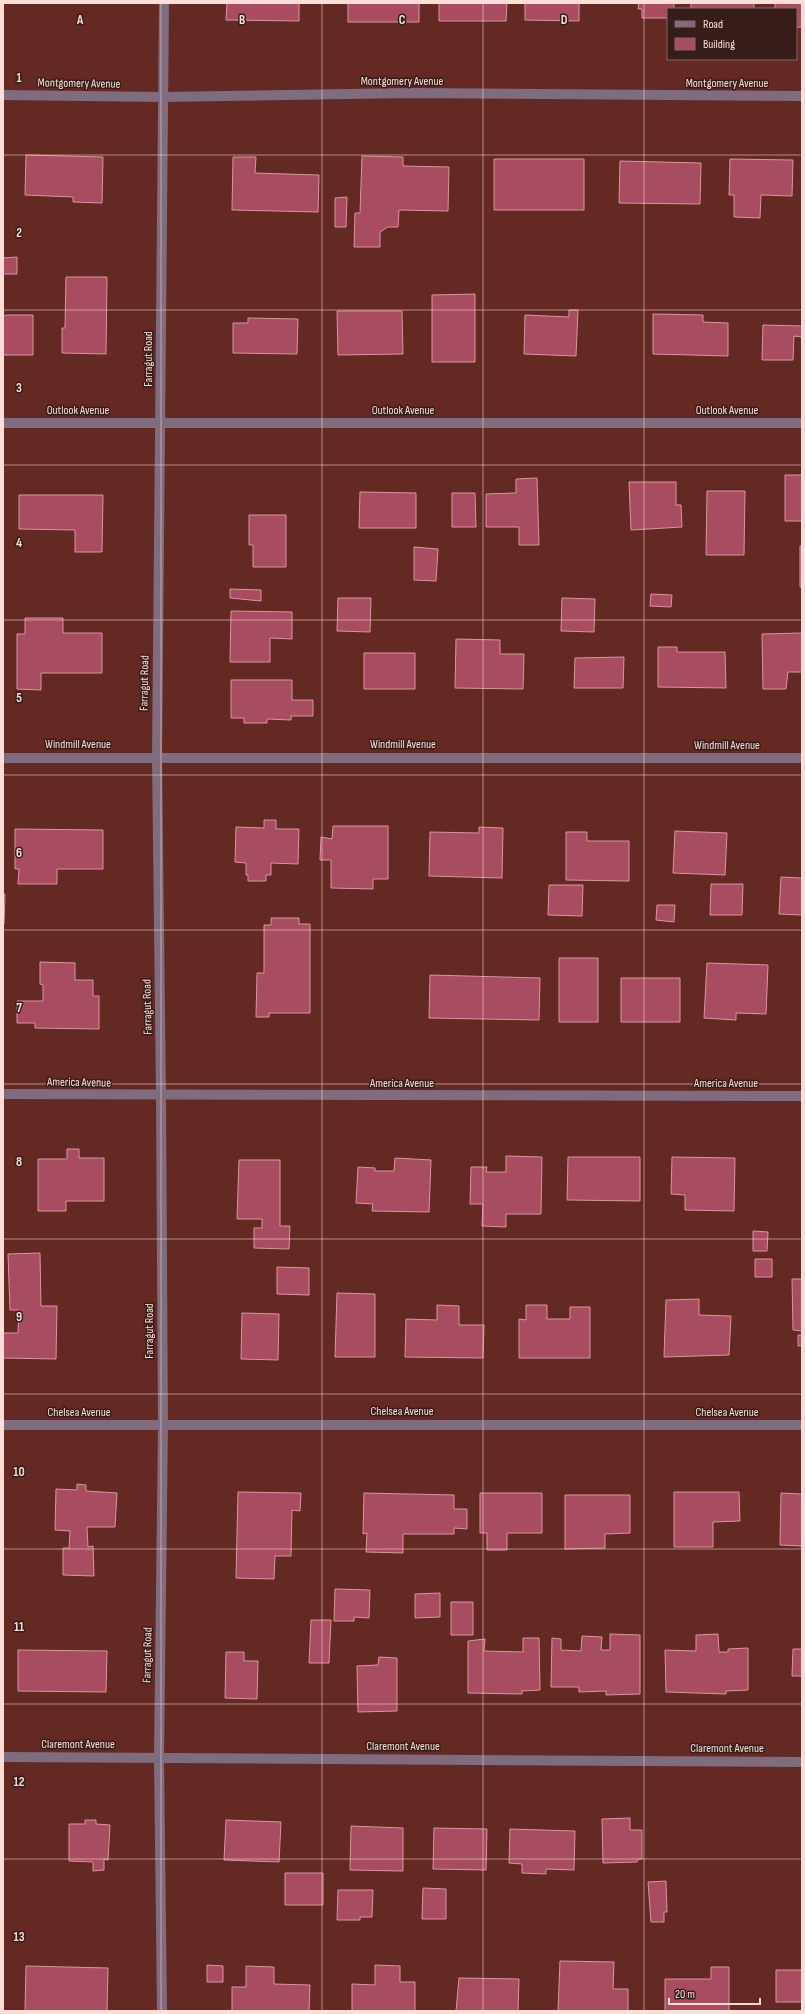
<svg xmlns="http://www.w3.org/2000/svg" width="805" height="2014" font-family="'Sofia Sans Condensed',sans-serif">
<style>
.building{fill:#a74c61;stroke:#dc95a1}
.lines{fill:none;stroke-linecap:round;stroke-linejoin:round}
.minor{stroke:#806b7f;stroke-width:10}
.grid{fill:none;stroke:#fcddd8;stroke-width:1;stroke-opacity:0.55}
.labels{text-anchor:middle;stroke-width:3;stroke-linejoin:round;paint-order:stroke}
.street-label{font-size:12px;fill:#fcddd8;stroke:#371c19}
.grid-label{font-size:13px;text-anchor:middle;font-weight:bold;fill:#fcddd8;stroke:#371c19;stroke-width:3;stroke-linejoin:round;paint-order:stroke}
</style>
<rect width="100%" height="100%" fill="#642923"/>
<path class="building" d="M227,3H299V21L226,20Z
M348,3H419V22H348Z
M439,3H507L506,21H439Z
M525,3H579V21L525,20Z
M639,3H674V9H668V18H642V9H638Z
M691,3H754V9H691Z
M775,3H802V27H796V9H775Z
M26,155L103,157L102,203L73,202V197L25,195Z
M362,156L403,157V166L449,167L448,211L399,210L398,227H388L380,232V247H354L355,213H360Z
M233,157H256L255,173L319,175L318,212L232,210Z
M494,159H584V210H494Z
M730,159L793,160L792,196L761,195L760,218L734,217V195H729Z
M620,161L701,163L700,204L619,203Z
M347,197L346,227H335V198Z
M17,257V274H3V258Z
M66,277H107L106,354L62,353V328H65Z
M475,294V362H432V295Z
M569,310H578L576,356L524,354L525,315L569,317Z
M337,311H402L403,354L338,355Z
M653,314L703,315V322L728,323V356L653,354Z
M7,315H33V355H3V316Z
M248,318L298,319L297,354L233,353V323H248Z
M763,325L802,326V337L794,336L793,360H762Z
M785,475H802V521H785Z
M537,478L539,545H519V527H486V494L516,493V479Z
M629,482H676V505H681L682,527L631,530Z
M707,491H745L744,555H706Z
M360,492L416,493V528H359Z
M452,493H475L476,527H452Z
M19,495H103L102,552H75V530L19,529Z
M249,515H286V567H253V545H249Z
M800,546H802V587H800Z
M414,547L438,549L436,581L414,580Z
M230,589L261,590V601L230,598Z
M651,594L672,595L671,607L650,606Z
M338,598H371L370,632L337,631Z
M562,598L595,599L594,632L561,631Z
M231,611L292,612V639L270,638V662H230Z
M25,618H63V633H102V673H41V690L17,689V634H25Z
M802,633V672H788L786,689H763L762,634Z
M456,639L500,640V654H524L523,689L455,688Z
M658,647H677V652H725L726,688L658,687Z
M364,653H415V689H364Z
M624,657L623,688H574L575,658Z
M231,680H292V700H313V716H291V720L267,719V723H244V718H231Z
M264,820H276V829H299L298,864L271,863V875H266V881H248V875H246V863L235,862L236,827L264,828Z
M333,826H388V879H373V889L331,888V860H320L321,837L332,839Z
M479,827L503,828L502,878L429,876L430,832L479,833Z
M15,829L103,830V869H57V884H18L19,869H15Z
M675,831L727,833L725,875L673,873Z
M566,832H587V841H629V881L566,880Z
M781,877L802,878V915L779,914Z
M711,884H743L742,915H710Z
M549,885H583L582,916L548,915Z
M3,894H5L4,924H3Z
M657,905H675L674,922L656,920Z
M271,918H299V924H310V1013H269V1017H256L257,973H264V925H271Z
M559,958H598V1022H559Z
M40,962L75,963V980H93V996H99V1029L35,1028V1023H17V1001H43V985L40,984Z
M707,963L768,965L766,1014L736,1013V1020L704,1018Z
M430,975L540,978L539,1020L429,1018Z
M621,978H680V1022H621Z
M67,1149H79V1158H104V1201H66V1211H38V1159H67Z
M506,1156L542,1157L541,1214H506V1227L482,1226L483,1204H470L471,1167H487L486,1172H506Z
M568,1157H640V1201L567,1200Z
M672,1157L735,1158L734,1211L685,1210V1195L671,1194Z
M395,1158L431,1160L429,1212L372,1211L373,1204L356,1203L358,1167L375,1168V1171H394Z
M239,1160H280V1226H290L289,1249L254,1248V1228H262V1219H237Z
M753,1231L768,1232L767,1251H753Z
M40,1253L41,1306H57L56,1359L3,1358V1333H18L19,1310H10L8,1254Z
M755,1259H772V1277H755Z
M277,1267L309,1268V1295L277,1294Z
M792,1279H802V1331L793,1330Z
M337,1293L375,1294V1357H335Z
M699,1299V1315L731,1316L729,1355L664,1357L666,1300Z
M437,1305L459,1306V1325H484L483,1358L405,1357L406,1319L437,1320Z
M526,1305H547V1319H570V1307H590V1358H519V1319L526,1320Z
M242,1313L279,1314L278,1360L241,1359Z
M798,1335H802V1346H798Z
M77,1484L86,1485V1491L117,1493L115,1527H87L88,1547L93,1546L94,1576L63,1575V1548H69L70,1531L55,1530L56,1489L77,1490Z
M238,1492L301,1493L300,1511L292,1510L291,1556H275L274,1579L236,1578Z
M674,1492H739L740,1521L713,1522V1547H674Z
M364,1493L454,1495V1509H467V1529L454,1528V1534H403V1553L366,1552L367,1533L363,1534Z
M480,1493H542V1533H507V1550H487V1533H480Z
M781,1493L802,1494V1546L780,1545Z
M565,1495H630V1533L605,1534V1548L565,1549Z
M335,1589L370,1590L369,1618L354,1617V1621H334Z
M440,1593V1617L415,1618V1594Z
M451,1602H473V1635H451Z
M311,1620H331L329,1663H309Z
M610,1634L640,1635V1694L606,1695V1691L579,1692V1687H551L552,1638L561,1639V1650L581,1651L582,1636L602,1637L601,1650H610Z
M718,1634L719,1652H728V1649L748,1648V1690L726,1691V1694L666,1692L665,1650L696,1651V1635Z
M523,1638H539L540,1690L522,1691V1694L468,1693V1641L485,1639L484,1651L523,1652Z
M793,1649H802V1676H792Z
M18,1650L107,1651L106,1692L18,1691Z
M226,1652H244V1661H258L257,1699L225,1698Z
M379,1657L397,1658V1711L358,1712L357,1666L378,1665Z
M630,1818V1830H642V1859H638L637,1862L603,1863L602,1819Z
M85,1820H96V1824L110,1825L108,1860L104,1859V1870L93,1871V1862L69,1861V1824H85Z
M226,1820L281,1822L279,1862L224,1860Z
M351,1826L403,1828V1871L350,1870Z
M434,1828L487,1829L486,1870L433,1869Z
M510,1829L575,1831L574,1870L546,1869V1874L522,1873V1864L509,1863Z
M285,1873H323V1905H285Z
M666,1881L667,1912H664V1922H651L648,1882Z
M423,1888L446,1889V1919H422Z
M338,1890H373L372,1917H360V1920H337Z
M560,1961L614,1962L613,1989H628V2011H558Z
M207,1965L223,1966V1982H207Z
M375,1965L400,1966V1982H415V2011H352V1984L375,1985Z
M26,1966L108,1968L107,2011H25Z
M246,1966L274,1967V1984L310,1985L309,2011H232V1987H246Z
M711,1967H729V2011H665V1979H711Z
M776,1970H802V2002H776Z
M459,1978L519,1979L518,2011H456Z"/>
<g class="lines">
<path class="minor" d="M3,95L163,97L411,93L802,96
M3,423H802
M3,758H802
M3,1094L802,1096
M3,1425H802
M3,1757L802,1762
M162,2011L159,1757L163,1425L161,1096L157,757L164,3"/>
</g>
<path class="grid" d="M161,3V2011M322,3V2011M483,3V2011M644,3V2011M3,155H802M3,310H802M3,465H802M3,620H802M3,775H802M3,930H802M3,1084H802M3,1239H802M3,1394H802M3,1549H802M3,1704H802M3,1859H802"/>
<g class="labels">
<g class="street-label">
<text x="402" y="85">Montgomery Avenue</text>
<text transform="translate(79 83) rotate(1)" y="4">Montgomery Avenue</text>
<text x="727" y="87">Montgomery Avenue</text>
<text transform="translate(148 359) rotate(-90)" y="4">Farragut Road</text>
<text x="78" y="414">Outlook Avenue</text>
<text x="403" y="414">Outlook Avenue</text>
<text x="727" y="414">Outlook Avenue</text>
<text transform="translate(144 683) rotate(-89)" y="4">Farragut Road</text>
<text x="78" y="748">Windmill Avenue</text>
<text x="403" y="748">Windmill Avenue</text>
<text x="727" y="749">Windmill Avenue</text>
<text transform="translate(147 1007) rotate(-91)" y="4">Farragut Road</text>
<text transform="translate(79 1082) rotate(1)" y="4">America Avenue</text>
<text x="402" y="1087">America Avenue</text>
<text x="726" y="1087">America Avenue</text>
<text transform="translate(149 1331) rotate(-90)" y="4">Farragut Road</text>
<text x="402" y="1415">Chelsea Avenue</text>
<text x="79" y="1416">Chelsea Avenue</text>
<text x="727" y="1416">Chelsea Avenue</text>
<text transform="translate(147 1655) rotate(-89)" y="4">Farragut Road</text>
<text x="78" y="1748">Claremont Avenue</text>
<text x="403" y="1750">Claremont Avenue</text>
<text x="727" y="1752">Claremont Avenue</text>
</g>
</g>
<g class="grid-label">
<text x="80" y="24">A</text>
<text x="242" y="24">B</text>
<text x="402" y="24">C</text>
<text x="564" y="24">D</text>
<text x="19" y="82">1</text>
<text x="19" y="237">2</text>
<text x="19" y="392">3</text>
<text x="19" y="547">4</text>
<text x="19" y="702">5</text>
<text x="19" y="857">6</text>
<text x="19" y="1012">7</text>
<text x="19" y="1166">8</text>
<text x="19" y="1321">9</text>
<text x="19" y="1476">10</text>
<text x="19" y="1631">11</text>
<text x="19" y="1786">12</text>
<text x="19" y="1941">13</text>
</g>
<rect width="805" height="2014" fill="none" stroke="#fcddd8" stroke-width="8"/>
<rect x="667" y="8" width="130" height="52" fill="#371c19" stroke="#866965"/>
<rect x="675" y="21" width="20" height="6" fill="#806b7f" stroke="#866965"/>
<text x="703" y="28" font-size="12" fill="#fcddd8">Road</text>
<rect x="675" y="38" width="20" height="12" fill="#a74c61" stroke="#866965"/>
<text x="703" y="48" font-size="12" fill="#fcddd8">Building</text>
<path d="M669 1998v6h91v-6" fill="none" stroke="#fcddd8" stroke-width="2"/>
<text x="675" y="1998" font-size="12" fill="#fcddd8" stroke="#371c19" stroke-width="3" paint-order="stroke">20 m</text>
</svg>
